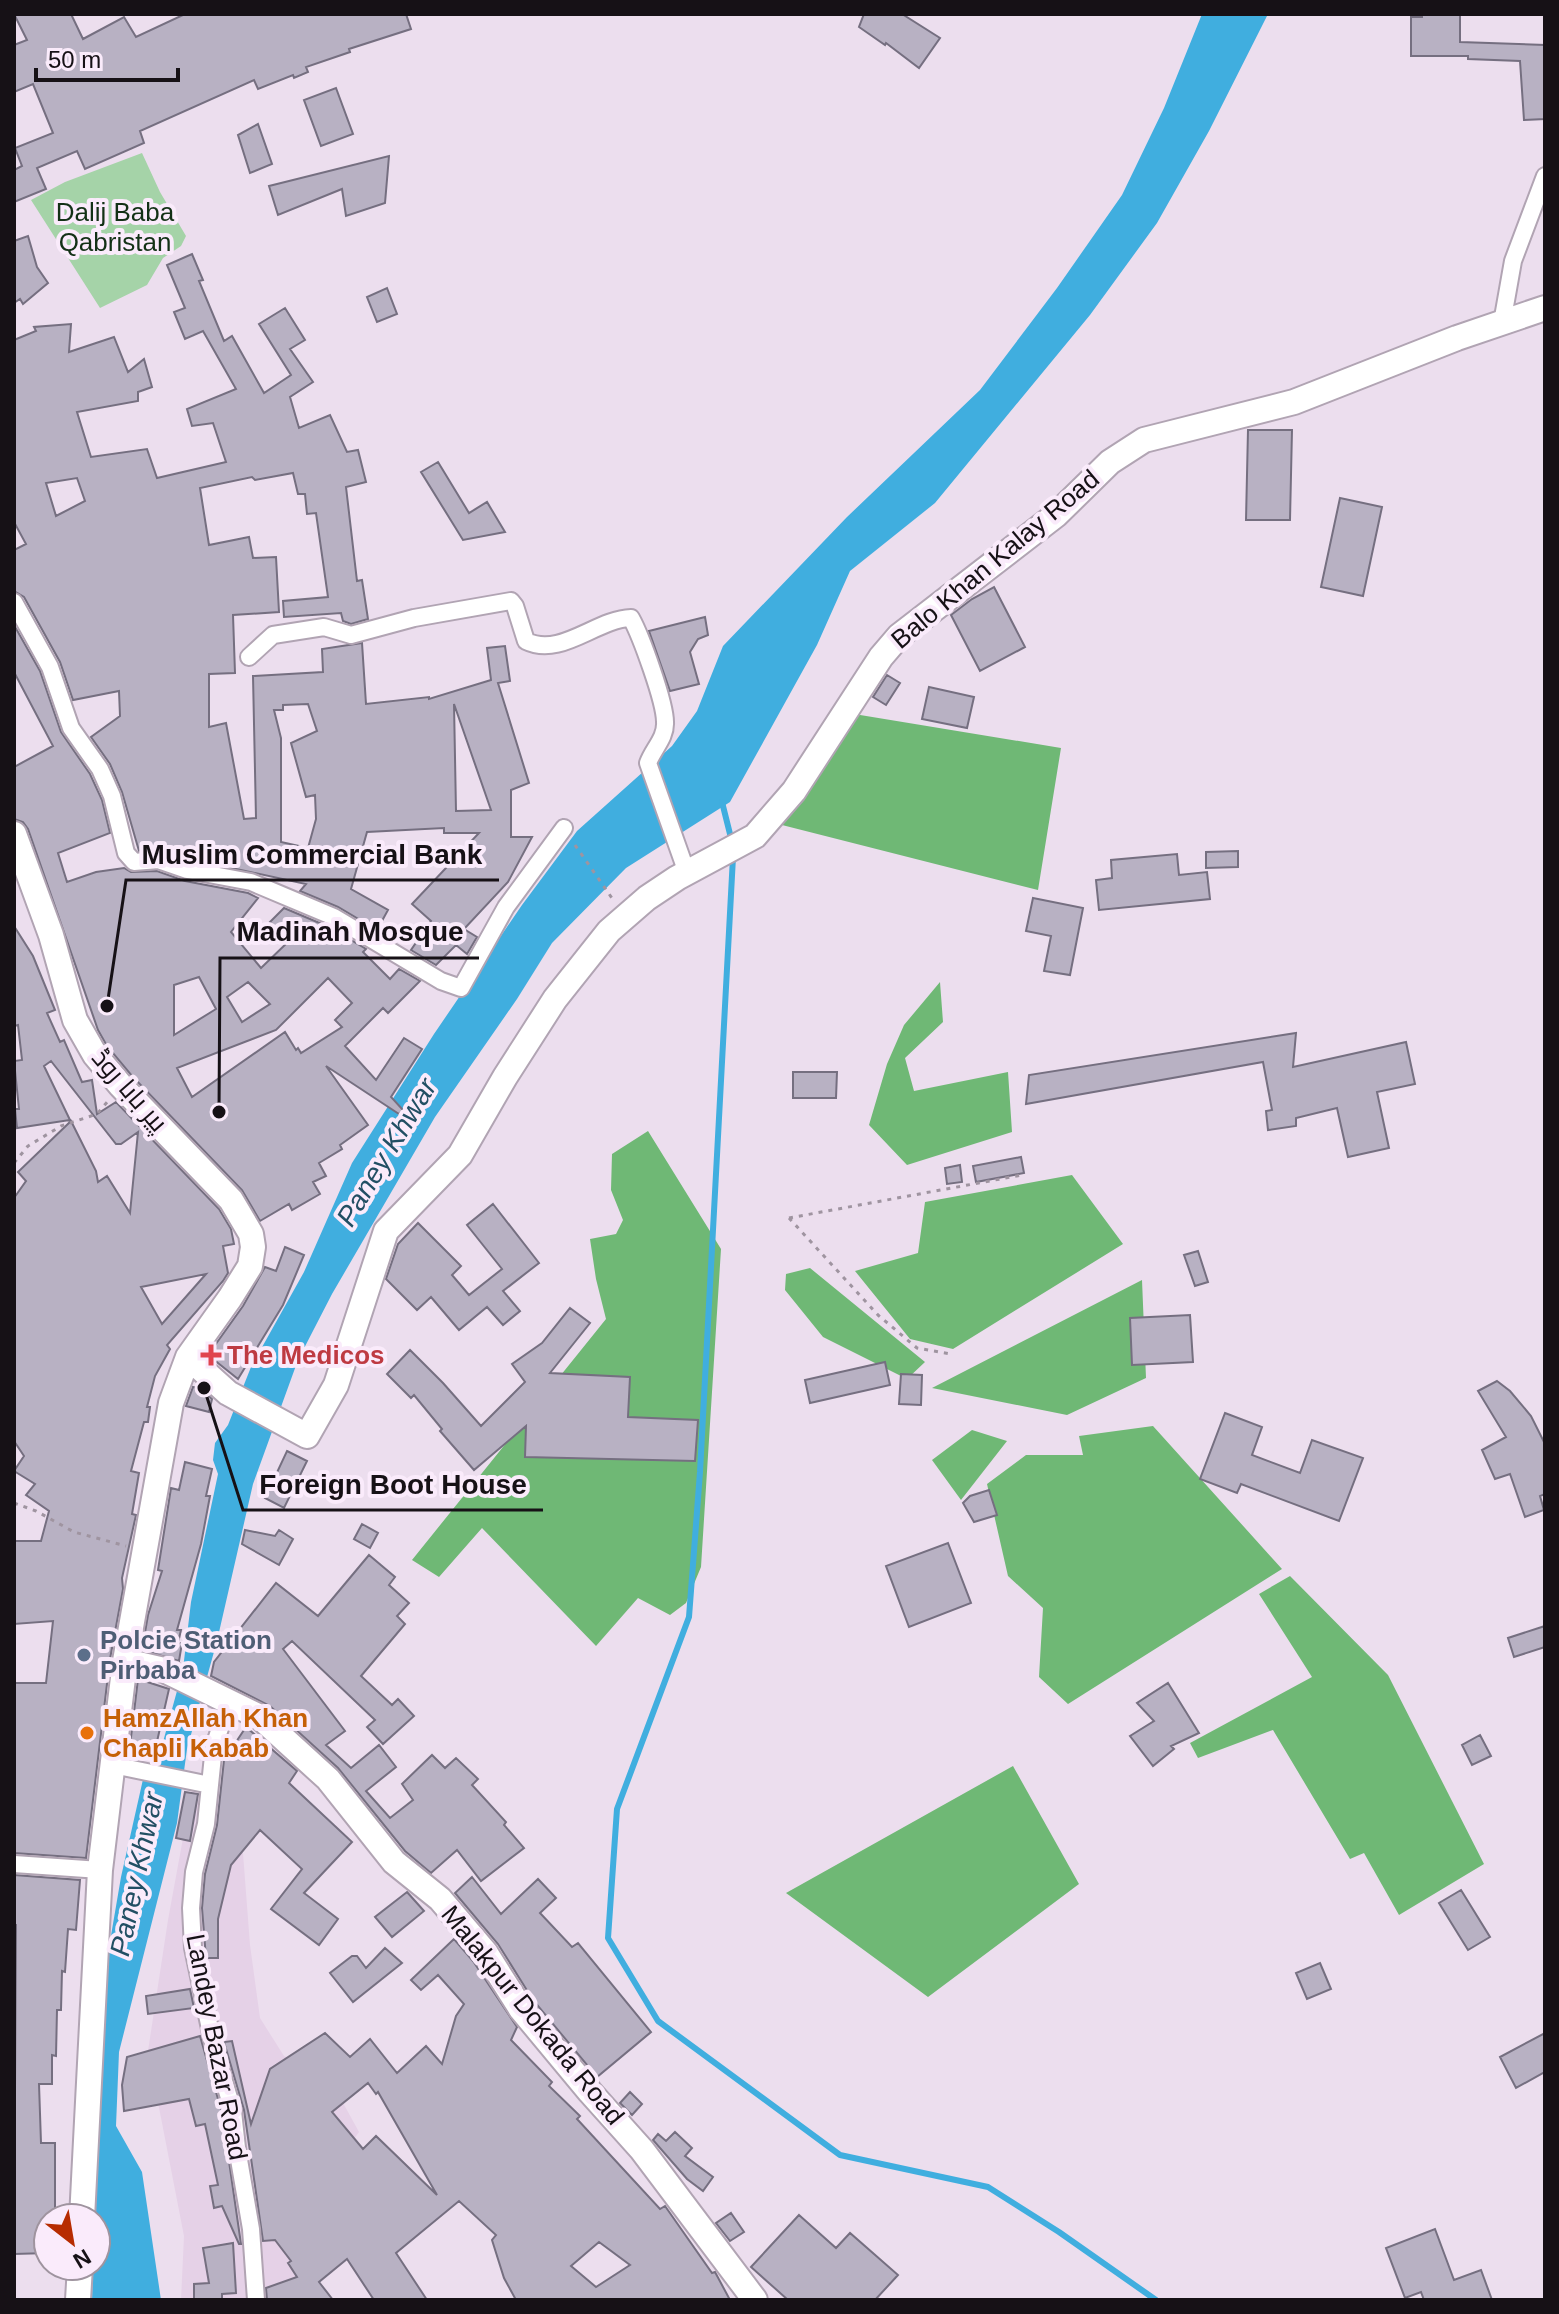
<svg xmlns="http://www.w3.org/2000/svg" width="1559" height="2314" font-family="Arial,Cairo,sans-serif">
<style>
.built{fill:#e5d1e7}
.green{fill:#a5d3a8}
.forest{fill:#6fb875}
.water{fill:#40aedf}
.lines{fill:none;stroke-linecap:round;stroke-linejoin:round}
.stream{stroke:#40aedf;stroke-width:6}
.building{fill:#b8b1c3;stroke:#756f80;stroke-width:2;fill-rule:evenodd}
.street-casing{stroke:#b1a4b3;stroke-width:20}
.secondary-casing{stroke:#b1a4b3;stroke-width:28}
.path{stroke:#9f94a0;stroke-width:3;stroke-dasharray:4 6;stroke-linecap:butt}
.street{stroke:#fff;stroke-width:16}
.secondary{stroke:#fff;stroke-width:24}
.health-dot{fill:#e0444e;stroke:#faebfb;stroke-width:3}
.service-dot{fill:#5c6f8a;stroke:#faebfb;stroke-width:3}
.food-dot{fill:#e8710a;stroke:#faebfb;stroke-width:3}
.labels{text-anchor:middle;stroke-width:8;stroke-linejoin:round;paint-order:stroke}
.park-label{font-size:26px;fill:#133116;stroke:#faebfb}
.street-label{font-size:26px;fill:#161116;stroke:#faebfb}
.health-label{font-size:26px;font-weight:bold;fill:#be3a42;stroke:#faebfb;text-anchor:start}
.service-label{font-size:26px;font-weight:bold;fill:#4e5e75;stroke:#faebfb;text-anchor:start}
.food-label{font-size:26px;font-weight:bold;fill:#c56008;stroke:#faebfb;text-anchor:start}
.water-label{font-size:28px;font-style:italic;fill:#224f64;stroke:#faebfb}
.leader{fill:none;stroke:#161116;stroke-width:3}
.callout-dot{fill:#161116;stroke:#faebfb;stroke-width:3}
.callout-label{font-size:28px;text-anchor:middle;font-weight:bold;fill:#161116;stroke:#faebfb;stroke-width:8;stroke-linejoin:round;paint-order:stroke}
</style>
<rect width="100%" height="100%" fill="#ecdeee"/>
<path class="built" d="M192,1789L234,1793L240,1814L250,1945L260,2018L284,2056L331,2081L359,2132L300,2214L305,2300H181L184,2236L148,2051L168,1920Z"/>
<path class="green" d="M142,153L160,192L186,236L181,246L163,258L147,285L100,308L31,200L65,182Z"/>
<path class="forest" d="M848,713L1061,748L1038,890L782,825L804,792Z
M940,982L943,1022L905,1058L914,1091L1008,1072L1012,1132L907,1165L869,1125L887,1064L904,1025Z
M648,1131L721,1249L701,1567L686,1603L670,1615L638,1598L596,1646L482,1528L439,1577L412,1560L606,1319L596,1279L590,1239L616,1234L623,1220L611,1190L612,1154Z
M1072,1175L1123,1244L953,1349L910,1339L855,1271L918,1253L925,1202Z
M810,1268L925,1362L907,1379L823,1337L785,1290L786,1274Z
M1142,1280L1146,1378L1067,1415L932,1388Z
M1153,1426L1282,1569L1068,1704L1039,1677L1043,1608L1008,1576L987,1484L1026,1455H1083L1079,1436Z
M972,1430L1007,1441L961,1500L932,1460Z
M1290,1576L1388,1675L1484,1864L1399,1915L1364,1853L1350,1859L1273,1730L1198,1758L1190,1743L1312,1677L1259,1594Z
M1013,1766L1079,1884L928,1997L786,1893Z"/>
<path class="water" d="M1202,14H1268L1209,131L1157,223L1090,315L935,503L850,571L817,645L730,802L626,868L552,943L517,999L435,1117L332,1294L298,1360L253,1484L217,1641L187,1749L177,1823L119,2052L116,2126L142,2172L161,2300H92L93,2266H96L91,2129L94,2035L121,1877L146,1766L157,1764L183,1669L191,1602L218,1474L213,1460L215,1443L228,1425L251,1367L304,1272L352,1163L434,1034L522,905L577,831L672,746L697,711L723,646L847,517L980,390L1057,288L1122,195L1164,108Z"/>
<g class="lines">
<path class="stream" d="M722,802L732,842
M733,857L700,1472L689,1617L617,1809L608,1938L658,2021L840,2155L988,2187L1059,2232L1156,2300"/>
</g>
<path class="building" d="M14,14H71L83,39L124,17L136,37L185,14H406L411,29L349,49L350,52L306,67L308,72L294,78L293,75L258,89L254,80L140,131L144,143L85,169L77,151L37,168L46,189L14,202V170L22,166L15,148L53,133L33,84L14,92V45L27,40Z
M864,14H902L940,38L919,68L886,43L885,45L859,27Z
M1422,14H1460V42L1545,45V119L1524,120L1520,61L1468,59V56H1411V17H1422Z
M336,88L353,134L321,146L304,100Z
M258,124L272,164L250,173L238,135Z
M389,156L385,203L346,216L342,189L278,215L269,186Z
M28,236L37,267L48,283L23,304L20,299L14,303V241Z
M192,254L203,280L199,281L224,341L232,336L264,393L291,375L259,324L285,308L305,340L290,349L313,382L290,397L299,428L330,415L347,452L358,450L366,482L346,487L357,581L362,580L368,619L351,624L343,621L341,613L284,617L283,601L328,597L316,513L307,514L305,494H298L293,473L255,480L252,477L200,488L209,545L249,537L253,558L276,557L279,612L233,615L235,673L209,674V727L226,723L244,819L256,818L253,676L323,672L322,649L362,643L366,704L429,697V699L491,680L487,648L505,646L510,681L498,683L529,783L511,790V837H532L508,882L464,929L477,937L467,954L456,945L436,965L411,950L431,921L412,904L479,833H444V828L367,832L351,889L388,910L377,930L338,907L300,891L306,884L190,859L161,849L139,851L122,792L110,764L91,737L120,716L119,691L73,700L60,662L24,597L14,591V550L26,544L14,522V340L36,331L34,327L71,324L69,352L114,337L128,372L144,359L152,387L138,392V401L77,412L91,457L147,449L157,478L226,462L213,423L192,426L187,409L236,389L203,331L185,339L174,312L185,308L167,265ZM77,478L85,501L56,516L46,483ZM308,704L317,731L291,743L306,797L315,795L316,819L308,848L281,842V738L274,710H283V705ZM454,704L491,810L456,811Z
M387,288L397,314L377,322L367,297Z
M1248,430H1292L1290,520H1246Z
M438,462L469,513L487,502L505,532L463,540L421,472Z
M1340,498L1382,507L1363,596L1321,587Z
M994,587L1025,647L980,671L951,615L972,599Z
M705,617L708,635L698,639L690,652L699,684L670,691L649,631Z
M14,625L40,671L61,732L90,774L102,800L110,833L58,853L67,882L96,872L124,868L131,872L157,871L185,881L248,893L258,898L231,932L261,968L290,940L270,922L284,908L329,927L366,949L363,952L390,979L399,969L420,981L388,1013L383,1008L345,1046L376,1080L404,1038L422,1049L391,1097L403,1110L399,1114L326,1066L368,1125L340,1145L342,1149L319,1163L326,1176L313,1182L320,1194L292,1210L289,1204L260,1221L242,1190L132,1076L107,1046L98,1030L28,829L23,822L14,819V767L53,746L14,672ZM199,977L216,1009L174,1035V985ZM328,978L352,1003L335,1020L342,1027L301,1053L298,1048L296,1050L285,1032L192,1097L177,1068L276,1030ZM248,982L270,1004L242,1022L227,997Z
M887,675L900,683L886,705L873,697Z
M929,687L974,697L967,728L922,719Z
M1238,851V867L1206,868V852Z
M1177,854L1179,875L1207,872L1210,899L1099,910L1096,880L1112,878L1111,860Z
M1033,898L1083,908L1070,975L1044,971L1051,936L1026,931Z
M14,926L33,956L55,1010L47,1013L60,1042L64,1040L82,1082L92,1080L97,1114L116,1102L219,1209L231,1229L234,1244L223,1246L228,1273L223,1281L167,1345L170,1349L155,1376L147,1407H150L148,1422H144L131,1471L139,1473L132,1514L136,1515L122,1578L123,1589L110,1659L86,1858L14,1853V1683H46L53,1621L14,1624V1541H41L49,1511L26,1495L35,1484L14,1471L24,1456L14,1441V1198L26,1181L18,1172L71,1121L96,1171L98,1182L107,1176L130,1213L138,1132L121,1144H116L51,1061L44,1066L70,1120L17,1128L15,1109H19L14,1061L22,1060L18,1025L14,1026ZM206,1274L162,1324L141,1287Z
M1296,1033L1293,1067L1406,1042L1415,1084L1377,1092L1389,1148L1348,1157L1337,1108L1296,1118V1126L1268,1130L1266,1111L1272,1110L1263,1062L1026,1104L1029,1075Z
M793,1072H837L836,1098H793Z
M1021,1157L1024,1173L976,1182L973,1166Z
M960,1165L962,1182L947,1184L945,1168Z
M493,1204L539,1263L503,1291L520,1311L503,1325L487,1307L459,1330L431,1297L417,1310L386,1279L398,1244L418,1223L461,1266L452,1275L469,1295L502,1269L467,1225Z
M285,1247L304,1255L283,1305L238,1379L208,1355L243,1306L265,1267L276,1271Z
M1198,1251L1208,1282L1195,1286L1184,1255Z
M570,1308L590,1323L550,1373L630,1377L628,1417L698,1420L695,1461L525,1457L526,1426L474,1470L440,1431L442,1429L414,1395L411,1398L387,1374L410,1350L443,1383L481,1426L525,1382L512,1364L542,1343Z
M1190,1315L1193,1362L1132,1365L1130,1318Z
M885,1362L890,1385L810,1403L805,1380Z
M901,1374L922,1375L921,1405L899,1404Z
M1497,1381L1510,1391L1531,1416L1545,1444V1494L1540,1496L1544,1510L1525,1517L1510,1474L1495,1479L1482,1450L1506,1437L1478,1391Z
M193,1387L201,1389L212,1399L209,1412L186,1406Z
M1225,1413L1262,1427L1252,1455L1300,1473L1312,1440L1363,1458L1339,1521L1241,1484L1237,1493L1200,1479Z
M287,1451L307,1461L284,1508L265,1498Z
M185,1462L212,1469L206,1496H210L201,1544L177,1630H181L178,1643H182L179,1661L142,1650L148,1615L162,1571L158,1570L171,1488L179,1490Z
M989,1490L997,1515L974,1522L963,1503L970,1496Z
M362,1524L378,1533L370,1548L354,1539Z
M245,1530L275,1536L279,1530L293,1539L279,1565L242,1544Z
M948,1543L971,1603L909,1627L886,1566Z
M369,1555L395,1577L389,1585L409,1603L397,1616L405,1624L361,1676L392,1705L398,1699L414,1716L383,1744L367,1727L375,1720L292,1641L283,1649L345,1731L326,1745L351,1768L379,1745L396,1767L366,1791L390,1818L413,1800L402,1784L432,1755L445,1768L456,1758L478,1779L472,1785L506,1822L504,1825L524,1848L481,1881L457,1850L431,1873L405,1851L338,1768L270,1706L211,1676L214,1662L276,1583L318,1616Z
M1545,1626V1647L1514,1657L1508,1638Z
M138,1679L169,1689L153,1759L129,1754Z
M1168,1683L1199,1733L1171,1746L1174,1749L1153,1766L1130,1736L1154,1721L1137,1703Z
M246,1727L297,1771L289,1783L352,1842L304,1893L338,1919L319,1945L271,1909L302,1869L260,1830L231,1865L218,1919V1958H206L202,1908L205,1874L217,1825L224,1760Z
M1480,1735L1491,1756L1472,1765L1462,1745Z
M185,1792L198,1794L190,1841L176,1838Z
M14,1875L80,1880L76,1930L68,1929L65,1972L62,1971L61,2010H57L56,2056L52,2055V2084H39L41,2143H55V2218H48V2253L14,2254L16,1925H14Z
M472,1877L501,1914L538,1879L556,1898L540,1913L572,1947L578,1943L651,2032L597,2077L533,2000L498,1944L455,1893Z
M1461,1890L1490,1937L1468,1950L1439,1903Z
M407,1892L424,1911L392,1937L375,1917Z
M454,1939L473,1961L517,2027L511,2040L552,2082L549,2086L580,2116L577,2119L660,2209L665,2206L712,2273L715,2272L730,2300H516L504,2278L492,2240L496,2235L459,2201L396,2253L427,2300H374L347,2259L319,2282L333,2300H267L266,2288L297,2277L288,2263L291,2261L275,2240L263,2241L244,2110L224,2042L232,2041L251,2124L270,2069L325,2033L350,2057L370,2039L397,2073L426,2046L442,2064L456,2016L464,2004L438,1975L421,1990L411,1980ZM368,2083L376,2094L378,2092L437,2195L376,2136L363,2149L332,2112ZM599,2242L630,2265L596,2287L571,2266Z
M385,1948L402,1963L353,2002L330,1973L352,1956H357L366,1968Z
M1320,1963L1331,1989L1307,1999L1296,1973Z
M190,1989L194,2008L148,2014L146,1996Z
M1545,2033V2072L1516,2088L1500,2057Z
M200,2036L222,2113L241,2244H239L222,2206L214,2208L210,2186L218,2185L205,2124L196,2126L189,2099L124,2111L122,2085L127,2057Z
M630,2092L642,2104L632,2115L620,2103Z
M675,2132L692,2148L685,2156L713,2177L703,2191L687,2179L653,2140L658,2134L666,2141Z
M731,2213L744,2232L730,2241L716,2223Z
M799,2215L836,2248L850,2233L898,2275L875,2300H788L751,2267Z
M1435,2229L1454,2280L1481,2270L1492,2300H1424L1421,2292L1405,2298L1386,2248Z
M233,2243L236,2293L222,2294V2300H194V2284L209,2283L203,2248Z"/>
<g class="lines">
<defs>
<path id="street" d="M1502,323L1513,261L1545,176
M14,602L50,667L71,728L100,769L112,796L126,853L134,862L158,860L187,870L251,882L334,917L441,981L461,988L506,907L564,828
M249,657L273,635L324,627L351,635L414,618L511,601L515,606L526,641C561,658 596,619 631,618C641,636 665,702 665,722C666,738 653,749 648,763L687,873
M229,1702L214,1746L206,1824L194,1872L191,1908L193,1948L214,2048L233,2111L237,2148L251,2229L256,2300
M113,1765L210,1785
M14,1864L100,1870"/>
<path id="secondary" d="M14,834L51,935L75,1020L95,1055L121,1086L231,1200L251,1234L253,1247L250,1266L230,1298L188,1357L171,1403L125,1661L100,1870L82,2218
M188,1357L228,1393L307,1436L336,1385L386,1231L460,1155L505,1077L555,999L609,931L647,898L677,878L755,836L794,791L881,657L899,636L1056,515L1110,462L1144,440L1294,402L1457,338L1545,308
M125,1661L164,1670L260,1717L328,1779L394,1862L440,1899L485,1952L521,2009L590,2092L642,2150L755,2300
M78,2300L80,2266"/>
</defs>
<use href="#street" class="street-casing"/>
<use href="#secondary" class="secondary-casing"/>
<path class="path" d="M575,845L614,901
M14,1163L28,1146L61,1126L97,1114L108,1101
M789,1218L1022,1175
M789,1218L878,1315L917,1348L951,1354
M14,1503L36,1511L74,1532L126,1546"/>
<use href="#street" class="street"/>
<use href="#secondary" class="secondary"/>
</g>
<path class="health-dot" d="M207 1343h8v8h8v8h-8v8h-8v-8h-8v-8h8z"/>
<circle class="service-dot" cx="84" cy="1655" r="8"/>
<circle class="food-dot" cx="87" cy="1733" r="8"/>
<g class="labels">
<g class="park-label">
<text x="115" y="221">Dalij Baba<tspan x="115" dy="30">Qabristan</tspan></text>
</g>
<g class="street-label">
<text transform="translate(995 559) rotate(-40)" y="9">Balo Khan Kalay Road</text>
<text transform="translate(130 1090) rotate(49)" y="9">پیر بابا روڈ</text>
<text transform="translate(533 2015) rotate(51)" y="9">Malakpur Dokada Road</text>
<text transform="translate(217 2047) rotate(79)" y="9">Landey Bazar Road</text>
</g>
<g class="health-label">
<text x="227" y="1364">The Medicos</text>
</g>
<g class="service-label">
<text x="100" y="1649">Polcie Station<tspan x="100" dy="30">Pirbaba</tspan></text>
</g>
<g class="food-label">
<text x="103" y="1727">HamzAllah Khan<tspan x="103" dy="30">Chapli Kabab</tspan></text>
</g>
<g class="water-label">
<text transform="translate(386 1152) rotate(-59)" y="10">Paney Khwar</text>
<text transform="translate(136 1874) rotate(-78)" y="10">Paney Khwar</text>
</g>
</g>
<path class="leader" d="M107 1006L126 880H499M219 1112L220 958H479M204 1388L243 1510H543"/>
<g class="callout-dot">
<circle cx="107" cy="1006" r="8"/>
<circle cx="219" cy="1112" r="8"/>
<circle cx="204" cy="1388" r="8"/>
</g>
<g class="callout-label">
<text x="312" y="864">Muslim Commercial Bank</text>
<text x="350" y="941">Madinah Mosque</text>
<text x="393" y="1494">Foreign Boot House</text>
</g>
<rect width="1559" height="2314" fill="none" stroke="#161116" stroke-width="32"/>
<g transform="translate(72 2242) rotate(149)"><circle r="38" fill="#faebfb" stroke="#9f949f" stroke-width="2"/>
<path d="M0-6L14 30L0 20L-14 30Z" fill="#b72c01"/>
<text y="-12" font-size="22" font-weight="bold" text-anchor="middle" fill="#161116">N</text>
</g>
<path d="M36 68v12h142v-12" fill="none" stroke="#161116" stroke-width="4"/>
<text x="48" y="68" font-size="24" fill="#161116" stroke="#faebfb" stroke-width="6" paint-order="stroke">50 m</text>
</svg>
